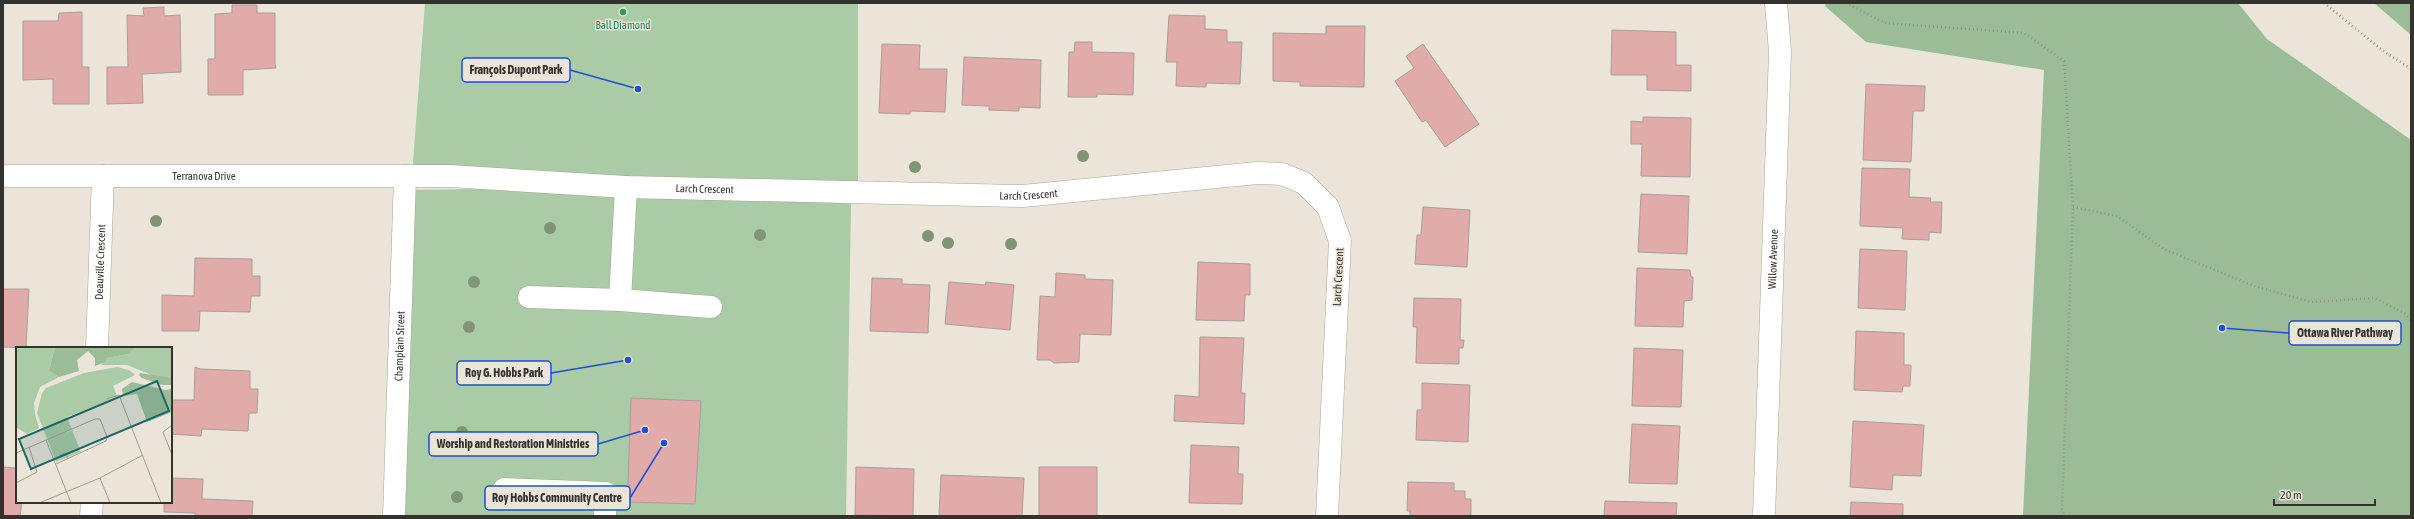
<svg xmlns="http://www.w3.org/2000/svg" width="2414" height="519" font-family="'Asap Condensed',sans-serif">
<style>
.green{fill:#a9cba5}
.forest{fill:#9abc97}
.building{fill:#e0aba8;stroke:#ac9c9c}
.lines{fill:none;stroke-linecap:round;stroke-linejoin:round}
.minor-casing{stroke:#aaa498;stroke-width:23}
.path{stroke:#969188;stroke-width:2.5;stroke-dasharray:1 3;stroke-linecap:butt}
.minor{stroke:#fff;stroke-width:22}
.tree{fill:#7f9575}
.leisure-dot{fill:#2e9e5b;stroke:#ebe4d8;stroke-width:1.5}
.labels{text-anchor:middle;stroke-width:3;stroke-linejoin:round;paint-order:stroke}
.leisure-label{font-size:11px;fill:#27864d;stroke:#ebe4d8}
.street-label{font-size:11px;fill:#34322d;stroke:#ebe4d8}
.inset-road{fill:none;stroke:#a29d94;stroke-width:1}
.view{fill:#1b6763;fill-opacity:0.15;stroke:#1b6763;stroke-width:2}
.inset-edge{fill:none;stroke:#34322d;stroke-width:2}
.leader{fill:none;stroke:#1d4ed8;stroke-width:1.5}
.callout-dot{fill:#1d4ed8;stroke:#ebe4d8;stroke-width:1.5}
.callout{fill:#ebe4d8;stroke:#1d4ed8;stroke-width:1.5}
.callout-label{font-size:12px;text-anchor:middle;font-weight:bold;fill:#34322d}
</style>
<rect width="100%" height="100%" fill="#ebe4d8"/>
<path class="green" d="M425,3H858V187L412,176Z
M626,187L851,204L846,516H405L410,190Z"/>
<path class="forest" d="M1826,3H2238L2267,39L2411,140V516H2023L2044,70L1866,42L1825,6Z
M2374,3H2411V35Z"/>
<path class="building" d="M232,5H257V13H275V64L276,68L243,70V95H208V59H215V14L232,13Z
M164,7V16L180,15L181,72L142,74L143,103L107,104V67H128L127,15L144,16L143,8Z
M82,12V67H89V104H53V79L23,80V21H58L59,13Z
M1169,15L1205,16V29L1227,30V42H1242L1240,84L1206,83V87L1176,86L1177,62H1166Z
M1326,26H1365L1364,87L1300,86V82L1273,81V33L1326,34Z
M1612,30L1676,32V65H1691V91L1647,90V75H1611Z
M1075,42H1092V52L1134,53L1133,95L1097,94V97H1068L1069,52H1074Z
M882,44L920,45L919,69H947L945,112L910,111V114L879,113Z
M1423,44L1479,124L1445,147L1426,120L1422,122L1395,81L1414,68L1406,56Z
M964,57L1041,60L1040,108L1019,107V111L989,110V106L962,105Z
M1866,84L1925,86L1924,111H1913L1911,162L1863,160Z
M1643,117L1691,118L1690,177L1641,176L1642,144H1631V121L1643,122Z
M1862,168L1910,169L1909,197L1931,198L1930,202H1942L1941,233L1929,232V240L1902,239L1903,228L1860,226Z
M1641,194L1689,196L1687,254L1638,252Z
M1423,207L1470,210L1467,267L1415,264L1417,235H1421Z
M1860,249L1907,251L1905,310L1858,308Z
M195,258L252,259V276H260V296H251L250,312L200,311L199,331H162V295L194,296Z
M1198,262L1250,264V295H1245L1244,321L1196,320Z
M1637,268L1690,270L1691,277H1693L1692,300L1684,301L1683,327L1635,326Z
M1056,273L1085,275V279L1113,280L1111,335L1080,334L1079,362L1054,363L1050,360H1037L1040,296L1055,297Z
M872,278L902,279V284L930,285L928,333L870,331Z
M949,282L985,285L986,282L1014,285L1010,330L945,324Z
M3,289H29L26,348L3,347Z
M1414,298L1461,299L1460,340H1464L1463,348H1459V364L1416,363L1417,327H1413Z
M1856,331L1904,333V365H1911L1910,386H1903L1902,392L1854,390Z
M1200,337L1244,338L1241,393H1245L1244,424L1174,421L1175,395L1199,397Z
M1634,348L1683,350L1681,407L1632,406Z
M195,367L200,369L250,371V389H258L257,413H249L248,431L202,429L201,436L171,434V400H194Z
M1422,383L1470,385L1468,442L1416,440L1417,410H1422Z
M631,398L701,401L695,504L630,502V486L628,485Z
M1853,421L1924,425L1921,476L1893,475L1892,490L1850,487Z
M1632,424L1680,426L1677,484L1629,483Z
M1191,445L1239,447L1238,474H1243L1242,504L1189,503Z
M3,467L17,468V502H22L20,516H3Z
M856,467L914,469L913,516L855,515Z
M1039,467H1097V516H1039Z
M941,475L1024,478L1022,516H939Z
M171,478L203,479L202,499L253,501L252,516H195V513L164,512V502H171Z
M1408,482L1454,483V491H1465V499H1471V516H1410V511H1407Z
M1605,501L1677,503L1676,516H1604Z
M1851,502L1903,504V516H1850Z"/>
<g class="lines">
<defs>
<g id="minor">
<path id="s1" d="M3,176H449L626,187L1023,196L1257,173L1282,174L1304,183L1328,207L1340,241L1327,516"/>
<path d="M529,297L620,300L711,307"/>
<path d="M620,300L626,187"/>
<path id="s2" d="M97,348L103,176"/>
<path d="M504,489L606,493L605,516"/>
<path d="M91,516L92,502"/>
<path id="s3" d="M394,516L405,176"/>
<path id="s4" d="M1764,516L1780,52L1776,3"/>
</g>
</defs>
<use href="#minor" class="minor-casing"/>
<path class="path" d="M1846,3L1885,23L2024,33L2064,61L2073,207L2062,509L2065,516
M2324,3L2382,50L2411,69
M2073,207L2117,216L2164,249L2254,286L2312,302L2374,298L2406,314L2411,321"/>
<use href="#minor" class="minor"/>
</g>
<g class="tree">
<circle cx="1083" cy="156" r="6"/>
<circle cx="915" cy="167" r="6"/>
<circle cx="156" cy="221" r="6"/>
<circle cx="550" cy="228" r="6"/>
<circle cx="760" cy="235" r="6"/>
<circle cx="928" cy="236" r="6"/>
<circle cx="948" cy="243" r="6"/>
<circle cx="1011" cy="244" r="6"/>
<circle cx="474" cy="282" r="6"/>
<circle cx="469" cy="327" r="6"/>
<circle cx="462" cy="432" r="6"/>
<circle cx="457" cy="497" r="6"/>
</g>
<circle class="leisure-dot" cx="623" cy="12" r="4"/>
<g class="labels">
<g class="leisure-label">
<text x="623" y="29">Ball Diamond</text>
</g>
<g class="street-label">
<text dy="4" stroke="none"><textPath href="#s1" startOffset="201">Terranova Drive</textPath></text>
<text dy="4" stroke="none"><textPath href="#s1" startOffset="702">Larch Crescent</textPath></text>
<text dy="4" stroke="none"><textPath href="#s1" startOffset="1026">Larch Crescent</textPath></text>
<text dy="4" stroke="none"><textPath href="#s4" startOffset="257">Willow Avenue</textPath></text>
<text dy="4" stroke="none"><textPath href="#s2" startOffset="86">Deauville Crescent</textPath></text>
<text transform="translate(1338 277) rotate(-87)" y="4">Larch Crescent</text>
<text dy="4" stroke="none"><textPath href="#s3" startOffset="170">Champlain Street</textPath></text>
</g>
</g>
<g transform="translate(16 347)">
<rect width="156" height="156" fill="#ebe4d8"/>
<path d="M0,0H39L33,24L43,30L24,40L18,56L19,67L23,81L11,87L0,80ZM120,0H156V31L141,30L111,18H85L91,11L112,7ZM101,20L113,23L119,28L97,39L102,51L51,70L56,82L48,86L56,83L65,105L40,115L21,66L26,46L30,41L68,26Z" fill="#a9cba5"/>
<path d="M39,0H120L112,7L91,11L89,15L79,19V11L72,4L61,13L63,24L43,30L33,24ZM124,26L156,31V38H146L126,31L123,28ZM116,35L149,43L156,42V65L131,75L121,47L107,49L106,42Z" fill="#9abc97"/>
<path class="inset-road" d="M90,52L103,48L145,156M156,78L147,85L156,108M30,93L55,156M0,106L79,72H84L91,90L90,94L40,117M43,108L49,106L52,112M84,131L94,156M0,136L21,125L13,100M23,156L84,131L127,108"/>
<path class="view" d="M141,34L153,64L15,122L3,92Z"/>
<rect width="156" height="156" class="inset-edge"/>
</g>
<path class="leader" d="M638 89L570 70M2222 328L2289 333M628 360L551 373M645 430L598 444M664 443L630 498"/>
<g class="callout-dot">
<circle cx="638" cy="89" r="4"/>
<circle cx="2222" cy="328" r="4"/>
<circle cx="628" cy="360" r="4"/>
<circle cx="645" cy="430" r="4"/>
<circle cx="664" cy="443" r="4"/>
</g>
<g class="callout">
<rect x="462" y="58" width="108" height="24" rx="4"/>
<rect x="2289" y="321" width="112" height="24" rx="4"/>
<rect x="457" y="361" width="94" height="24" rx="4"/>
<rect x="429" y="432" width="169" height="24" rx="4"/>
<rect x="485" y="486" width="145" height="24" rx="4"/>
</g>
<g class="callout-label">
<text x="516" y="74">François Dupont Park</text>
<text x="2345" y="337">Ottawa River Pathway</text>
<text x="504" y="377">Roy G. Hobbs Park</text>
<text x="513" y="448">Worship and Restoration Ministries</text>
<text x="557" y="502">Roy Hobbs Community Centre</text>
</g>
<rect width="2414" height="519" fill="none" stroke="#34322d" stroke-width="8"/>
<path d="M2274 499v6h101v-6" fill="none" stroke="#34322d" stroke-width="2"/>
<text x="2280" y="499" font-size="12" fill="#34322d" stroke="#ebe4d8" stroke-width="3" paint-order="stroke">20 m</text>
</svg>
